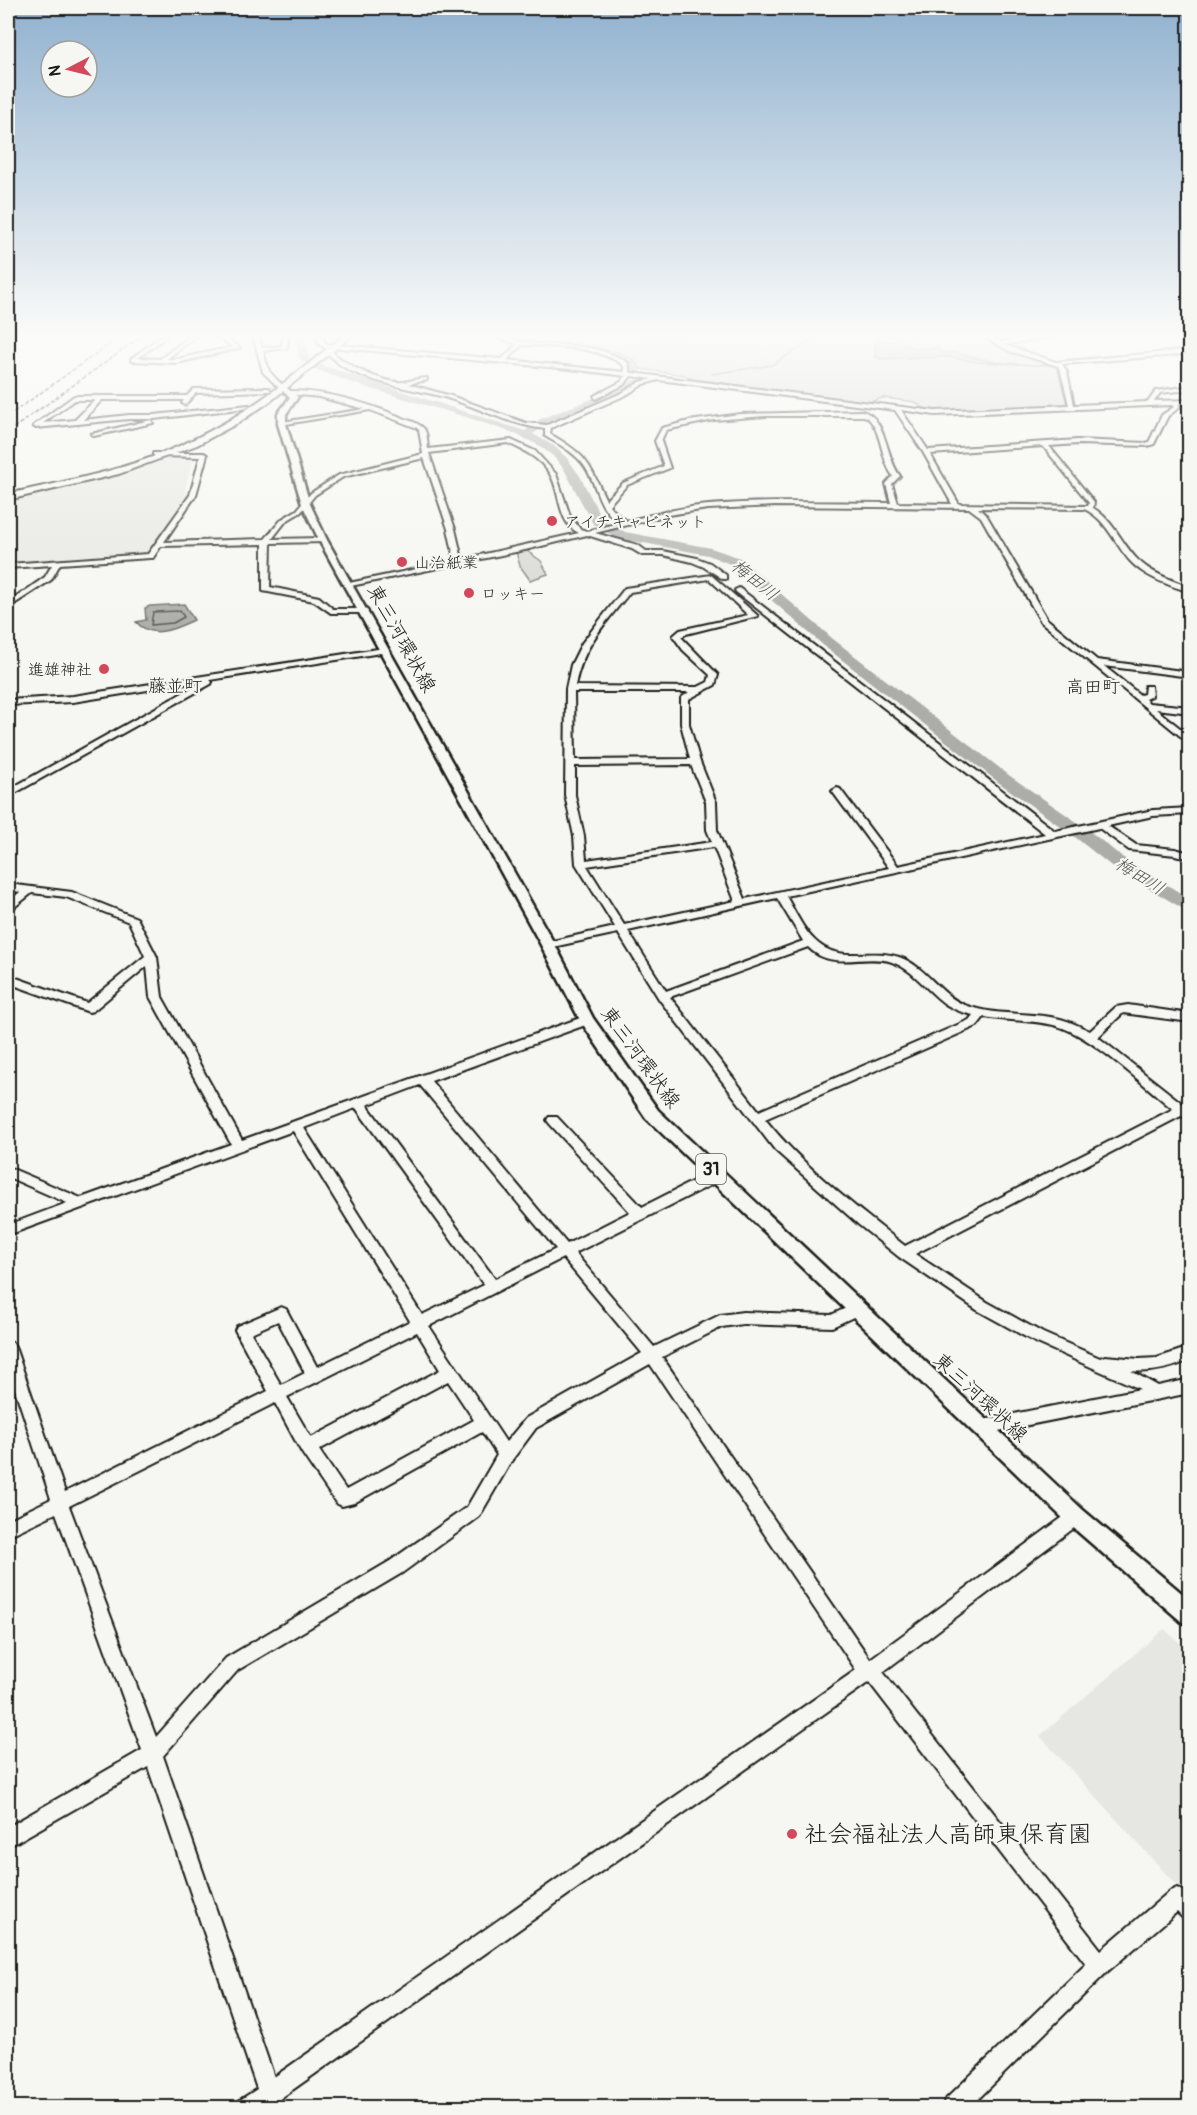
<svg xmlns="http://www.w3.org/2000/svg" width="1197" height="2115" font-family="Pangolin,'Klee One',sans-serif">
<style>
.built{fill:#e6e6e2}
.green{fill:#d6d6d2;stroke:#797977;stroke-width:1.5}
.water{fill:#acaca9;stroke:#727271;stroke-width:1.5}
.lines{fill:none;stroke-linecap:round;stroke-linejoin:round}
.shore{stroke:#565654;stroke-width:1.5}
.stream{stroke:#727271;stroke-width:1.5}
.river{fill:#acaca9;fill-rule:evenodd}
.minor-casing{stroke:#1c1c1c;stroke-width:4}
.major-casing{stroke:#1c1c1c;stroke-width:5}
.highway-casing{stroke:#1c1c1c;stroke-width:4}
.minor{fill:#f6f6f2;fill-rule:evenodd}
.major{fill:#f6f6f2;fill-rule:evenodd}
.highway{fill:#f6f6f2;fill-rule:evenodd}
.rail{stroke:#1c1c1c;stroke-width:1.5;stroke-dasharray:4.5 2;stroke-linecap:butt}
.poi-dot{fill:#d1495b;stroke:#f6f6f2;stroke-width:2}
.labels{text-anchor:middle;stroke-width:4.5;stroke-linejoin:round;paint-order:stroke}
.far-poi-label{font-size:16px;fill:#1c1c1c;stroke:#f6f6f2;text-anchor:start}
.far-water-label{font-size:18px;font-style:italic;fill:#565654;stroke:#f6f6f2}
.far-quarter-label{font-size:18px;fill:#1c1c1c;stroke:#f6f6f2}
.shield{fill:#f6f6f2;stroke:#5d5d5c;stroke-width:1.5}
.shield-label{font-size:18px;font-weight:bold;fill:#1c1c1c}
.street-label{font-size:20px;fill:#1c1c1c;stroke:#f6f6f2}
.near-poi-label{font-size:24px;fill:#1c1c1c;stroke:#f6f6f2;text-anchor:start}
</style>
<rect width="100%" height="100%" fill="#f6f6f2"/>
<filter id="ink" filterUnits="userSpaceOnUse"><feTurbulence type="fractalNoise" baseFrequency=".0167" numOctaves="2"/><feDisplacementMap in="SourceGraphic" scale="12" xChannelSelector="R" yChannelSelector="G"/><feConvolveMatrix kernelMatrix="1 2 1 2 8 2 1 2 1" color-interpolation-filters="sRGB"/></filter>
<g filter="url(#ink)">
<path class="built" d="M194,457L185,488L188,495L149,553L8,564V498L124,472L169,458Z
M1164,1629L1189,1651V1899L1040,1736Z"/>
<path class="green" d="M511,336H980L1002,348L1045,361L1057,367L1067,404L947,411L925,409L915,402L883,398L869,402L692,379L685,375L640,369L634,360L618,352Z
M526,550L541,561L548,574L530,580L520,566L516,552Z"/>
<path class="water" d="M882,339L888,342H901L917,349L938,348L941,352L958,353L996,362L1035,365L974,362L949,357L879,359L875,356V343Z
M184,604L194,620C174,629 153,640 136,622L146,620L145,608L150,606Z"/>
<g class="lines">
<path class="shore" d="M180,611L184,617L173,623L151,625L153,612Z"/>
<path class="stream" d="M874,336L884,342
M1030,365H1052
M712,374L772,365L819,336
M637,382L645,381"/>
<path class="river" d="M295,336H304L308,357L318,364L525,431L540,419L618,389L634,380H640V384C607,405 565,410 533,434L554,446L567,458L580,476L602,519L625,532L711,548L740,558L833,639L1010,776L1087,829L1122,857L1190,899V913L1110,865L1075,837L998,782L823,645L730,564L708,555L617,538L593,524L564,469L553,456L538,445L513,433L466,417L355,384L312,368L299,358Z
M502,336C530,336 611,342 632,360C636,362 638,367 641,371L633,373C604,332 535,359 502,336Z"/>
<defs>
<path id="minor" d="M161,336H167L138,358L160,359L190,336H196L167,359H177L233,347L220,338L211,336H223L240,348L177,363L131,361V359Z
M253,336H259L262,348L282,346L283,336H289L287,348L263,351L269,371L279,382V384H275L263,372Z
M317,336H323L324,342L327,344L502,359L517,344L494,336C504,336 512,340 522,342C558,348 596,341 628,363L630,372L632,373L935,411L1069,405L1061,372L1058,366L1009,351L983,336H989L1001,342L1040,336H1054L1005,345L1056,362L1190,350V354L1062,364L1067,372L1074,405L1148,402L1156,391L1190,386V390L1160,393L1154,401L1190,400V404H1178L1180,407L1168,416L1154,444L1148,446L1078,444L1049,446L1094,502L1093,508C1113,520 1121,542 1136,558C1150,573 1171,580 1190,587V592C1170,586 1145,577 1131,562C1115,545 1107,519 1084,509L978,508L987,516L1047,619L1097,660L1190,672V677L1104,666L1140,695L1144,694L1145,686H1151L1152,696L1145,699L1149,703L1190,707V713L1156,709L1190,736V744L1041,622L981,517L969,508L775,506L708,509L668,515L595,533L638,545L646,551H663L697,558L710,563L726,575V579H723L704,567L692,562L663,555H642L632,549L587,535L525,550L346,587L345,585L349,583L455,561L448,529L424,458L343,477L315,495L301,512L286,521L272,539L323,538L327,540L326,542L271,543L270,587L319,597L333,609H364L368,611L367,613H331L314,601L263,591V544L161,546L153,558H150L60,564L51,580L8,608V603L45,577L52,565L8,568V564L148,554L190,495L200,457L155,456L153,455V453H204L207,455L196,495L164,542L265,539L282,519L297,510L311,493L339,475L423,454L419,430L417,428L370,410L280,425L282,422L365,409L319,397L289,394L291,391C328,391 366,403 401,417C407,420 417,422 422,427C428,431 427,442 428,449L511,440L535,451L556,474L570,516L580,529L587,531L620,523C595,507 599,485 583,464C573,451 558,444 545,436V429C509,425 478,407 444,397C414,389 375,384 347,369C339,365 332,358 326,351L331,350C344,365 384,384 404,382C411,381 419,378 427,378V380L408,384L451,396L526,423L547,425L622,393L640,382L652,379L631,376L625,384L596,399L594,396L621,382L626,376L570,369L329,347L327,349L319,344ZM522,345C556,347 595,345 623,365L625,371L624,372L507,360ZM659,380L895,410L923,452L952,504L898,503L892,484L900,476C885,457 887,417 862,411L740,414L689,421L662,428L655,441L664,466L623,483L606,500C588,462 588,456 550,434L551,428L626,395L644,384ZM1172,405L1174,407L1162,415L1149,442L1146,443L1078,440L928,450L901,410L935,415ZM765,416H864C882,424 880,460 893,476L886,484L891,503C830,503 770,500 709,505C682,507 654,514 627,521L618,515L609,505L627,485L670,468L661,441L666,430L714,420ZM508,443C525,451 540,458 550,474C561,492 557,523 579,533L462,559L455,529L429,453ZM1043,446L1089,503L1088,506L959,504L930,454Z
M269,388L271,391L196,393L185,405L182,403L184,400H102L83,420L129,415H154L249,405L247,408L154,419H129L36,428L33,426L74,396H187L194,389ZM75,400H95L75,420L43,423Z
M151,420L153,423L94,436L91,434Z
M1188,482H1190V488L1185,484Z
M711,575L758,616L686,634L681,637L718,675L715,685L689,699V724L700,762L716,802L717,830L745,899L889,868L832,791L837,788L840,789L898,866L1045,834L736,592L735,590L739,588L1055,831L1153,810L1190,808V814L1153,816L1108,826L1136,845L1175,849L1190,853V859L1175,855L1129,850L1099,828L786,896C803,926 814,956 854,954C869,954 884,952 899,957C926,966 939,995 965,1005C994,1016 1026,1012 1056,1018C1068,1020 1079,1026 1090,1031L1116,1007L1128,1005L1190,1014V1022L1123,1013L1098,1037L1183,1104L1190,1103V1120L1181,1116L915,1254L987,1302L1043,1333L1100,1358L1105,1356L1139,1359L1157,1358L1190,1347V1360C1170,1369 1152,1373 1131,1371L1158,1386L1190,1379V1393L983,1434L978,1432L975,1427L978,1422L983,1420L1140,1389L1033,1341L977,1310L899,1257L859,1225L775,1150L659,999L618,933L548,948L543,945L548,942L615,927L576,864L574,836L565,795L566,689L571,665L582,643L625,588ZM709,579L748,615L680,630L673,636L683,650L710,675L708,682L698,687L575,686C583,645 605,624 630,592ZM574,692H689L681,698V724L690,759L575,760ZM691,765L706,802L707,830L712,842L586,860L584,836L575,795V766ZM714,847L735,901L624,925L587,866ZM777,898L803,941L666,991L628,931ZM808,947C832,972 864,953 892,962C915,970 928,993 947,1005C955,1010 964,1013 973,1015L969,1020L759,1111L670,997ZM984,1017C1008,1021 1034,1020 1057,1026C1091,1035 1144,1086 1173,1109L905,1246C856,1207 804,1168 765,1119L977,1026Z
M384,648H387V652L210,680L212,682L211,684L8,797V790L204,681L73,702L8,705V700L73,696Z
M8,884L72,892L137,918L157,957L162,997L242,1140L583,1017H591L593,1020L591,1023L431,1081L567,1244L630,1212L549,1123L547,1120L549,1117H557L642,1207L713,1171H723L725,1175L723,1179L575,1253L654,1347L720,1315L743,1312L831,1315L857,1303L862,1305L864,1309L862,1313L832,1327L743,1324L722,1327L662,1357L870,1659L1070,1512L1076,1509L1082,1512L1084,1517L1082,1522L883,1672L1101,1950L1170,1891L1177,1888L1190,1896V1921L1183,1918L1177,1912L1107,1972L969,2108H942L945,2100L1086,1964L869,1682L281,2098L285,2108H237L240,2100L257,2089L148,1767L8,1847V1827L142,1750L56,1513L8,1536V1520L51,1499L8,1368V1341L13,1343L15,1347L65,1492L268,1391L235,1330L237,1326L281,1307L286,1309L317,1367L410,1321L293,1131L8,1235V1225L67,1203L8,1177V1167L81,1198L231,1144L150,997L147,966L93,1011L89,1012L8,983V975L87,1003L145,956L129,922L66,897L32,893L12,909L8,910V902L20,892L8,890ZM420,1085L556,1249L495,1279L367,1105ZM356,1108L484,1285L422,1315L304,1128ZM563,1258L642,1353L526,1418L506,1442L429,1326ZM278,1321L305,1373L281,1385L251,1333ZM417,1332L440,1370L311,1438L287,1397ZM650,1364L856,1670L274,2077L163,1756L238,1670L402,1573L479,1517L512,1460L536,1428ZM448,1381L474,1420L346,1490L319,1450ZM275,1403L302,1453L336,1503L342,1506L354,1503L482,1432L497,1455L467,1507L390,1561L226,1658L156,1737L69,1506Z"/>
<path id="major" d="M275,382H279L298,397L286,414V424L310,504L327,540L555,945L593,1018L658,1110L1083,1510L1190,1600V1625L1182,1622L1069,1524L646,1118L580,1020L541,945L319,540L302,504L278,424V414L290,397L275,384Z"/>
<path id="highway" d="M343,336H352L272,400L238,423L197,445L119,474L8,500V494C70,480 134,469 192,440C248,414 295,375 343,336Z"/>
</defs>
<use href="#minor" class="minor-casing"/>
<use href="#major" class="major-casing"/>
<use href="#highway" class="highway-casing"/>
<use href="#minor" class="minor"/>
<use href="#major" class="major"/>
<use href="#highway" class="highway"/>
<path class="rail" d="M8,416L121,336
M8,432L142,336"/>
</g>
</g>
<linearGradient id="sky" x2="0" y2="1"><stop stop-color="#90b1cf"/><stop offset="0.53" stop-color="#fbfbf9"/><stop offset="1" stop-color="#fbfbf9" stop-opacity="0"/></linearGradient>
<rect width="1197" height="632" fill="url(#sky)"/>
<g class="poi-dot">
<circle cx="552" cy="521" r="6"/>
<circle cx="402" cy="562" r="6"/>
<circle cx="469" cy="593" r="6"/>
<circle cx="104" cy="669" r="6"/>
<circle cx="792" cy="1834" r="6"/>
</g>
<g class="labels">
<g class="far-poi-label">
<text x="564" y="527">アイチキャビネット</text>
<text x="414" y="568">山治紙業</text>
<text x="481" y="599">ロッキー</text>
<text x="92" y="675" text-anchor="end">進雄神社</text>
</g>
<g class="far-water-label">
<text transform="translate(755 580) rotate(39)" y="6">梅田川</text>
<text transform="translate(1140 876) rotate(32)" y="6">梅田川</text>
</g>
<g class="far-quarter-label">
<text x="175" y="692">藤並町</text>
<text x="1093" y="693">高田町</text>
</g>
<rect class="shield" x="696" y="1154" width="30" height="30" rx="4.5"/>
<g class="shield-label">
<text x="711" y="1175">31</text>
</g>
<g class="street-label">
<text transform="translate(402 638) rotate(61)" y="7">東三河環状線</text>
<text transform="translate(641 1057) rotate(54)" y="7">東三河環状線</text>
<text transform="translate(981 1397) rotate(43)" y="7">東三河環状線</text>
</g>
<g class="near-poi-label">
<text x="804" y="1842">社会福祉法人高師東保育園</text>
</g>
</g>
<rect width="1197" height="2115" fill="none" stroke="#f6f6f2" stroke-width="30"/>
<rect x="15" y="15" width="1167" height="2085" fill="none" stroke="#1c1c1c" stroke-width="2" filter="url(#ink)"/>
<g transform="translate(69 69) rotate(263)"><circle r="28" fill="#f6f6f2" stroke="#9f9f9c" stroke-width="1.5"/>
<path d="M0-4.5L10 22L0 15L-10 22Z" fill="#d1495b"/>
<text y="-9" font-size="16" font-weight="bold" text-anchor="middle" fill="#1c1c1c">N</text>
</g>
</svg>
